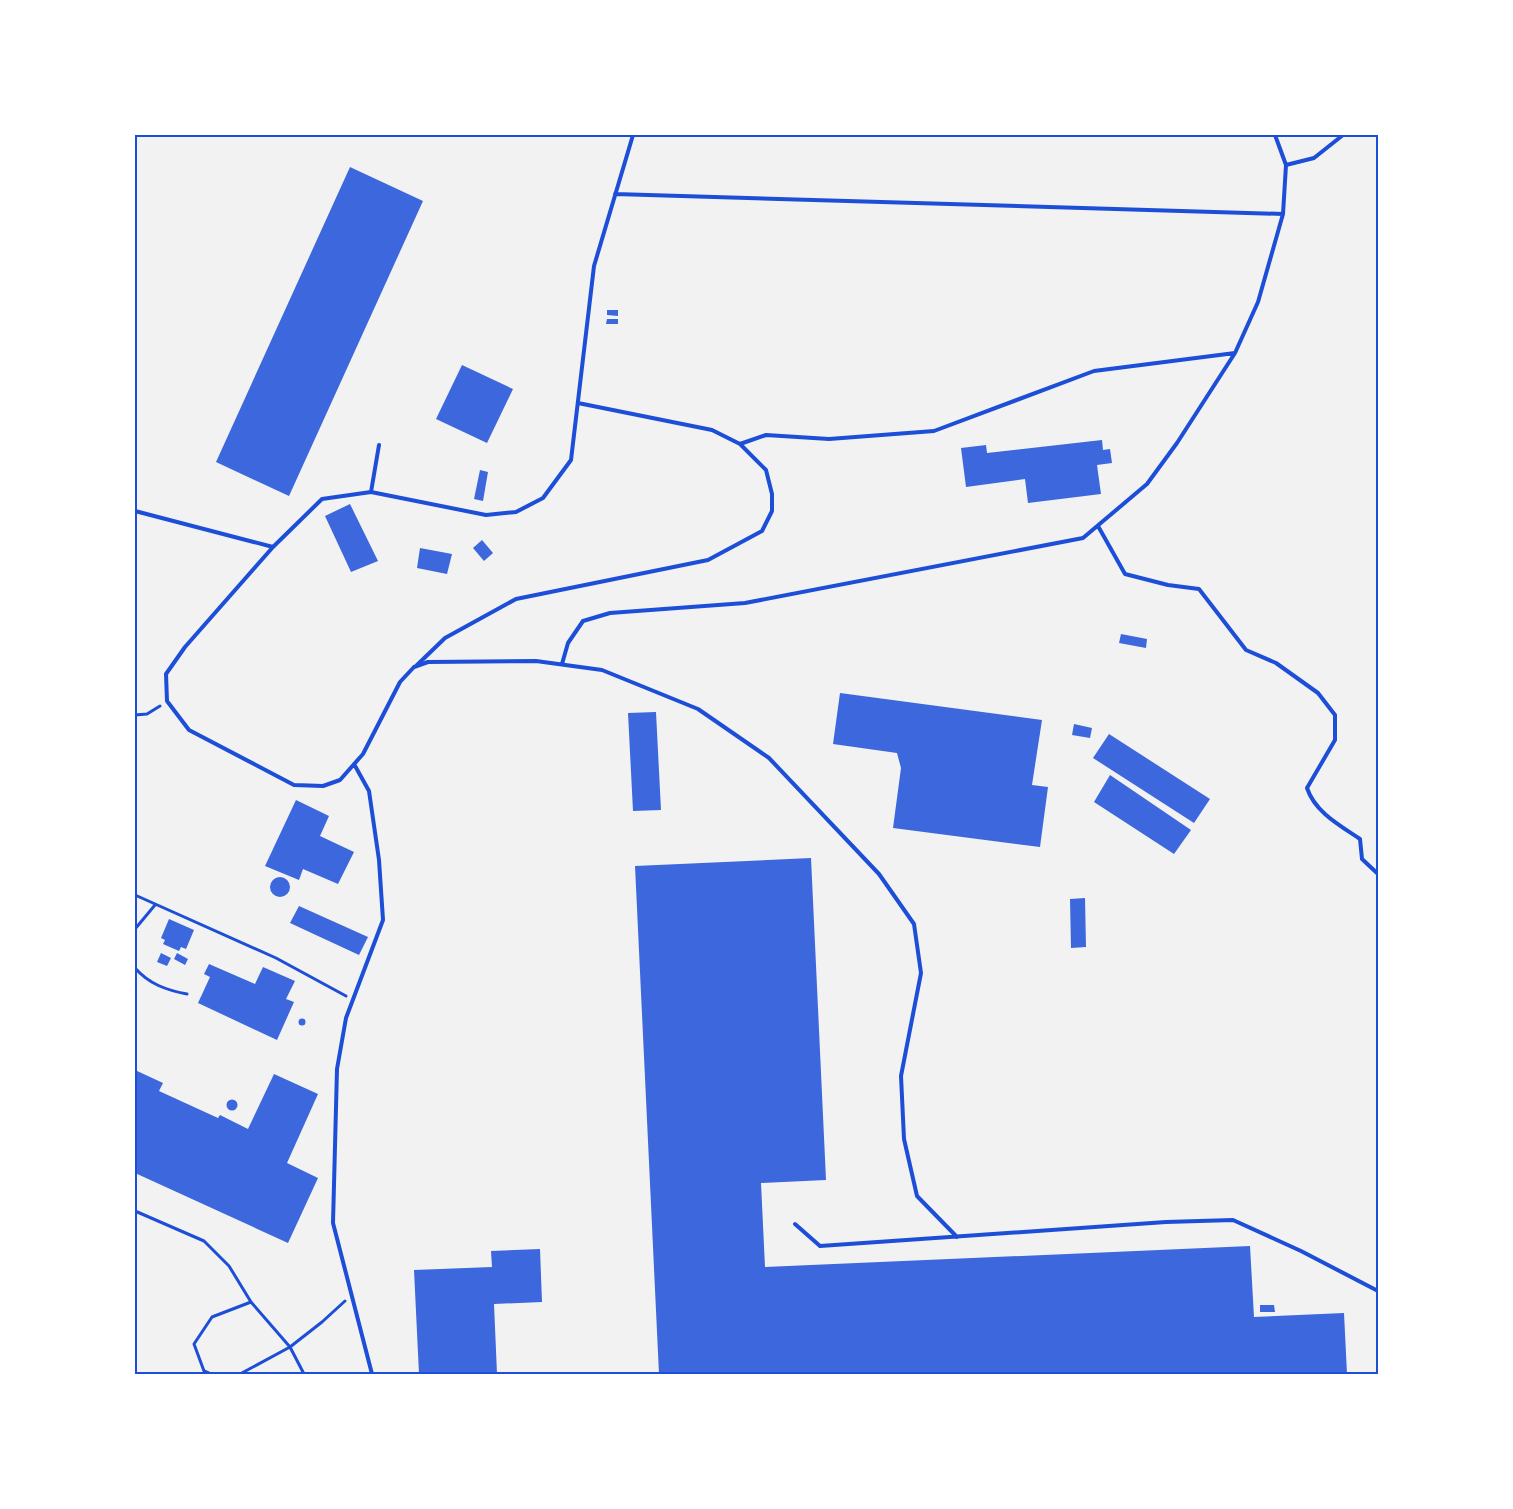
<svg xmlns="http://www.w3.org/2000/svg" width="1513" height="1509" font-family="Cabin,sans-serif">
<style>
.building{fill:#3d67dc}
.lines{fill:none;stroke-linecap:round;stroke-linejoin:round}
.path{stroke:#1d4ed8;stroke-width:3}
.service{stroke:#1d4ed8;stroke-width:4}
.neatline{fill:none;stroke:#1d4ed8;stroke-width:2}
</style>
<rect width="100%" height="100%" fill="#f2f2f2"/>
<path class="building" d="M350,167L423,201L289,496L216,462Z
M607,310H618V316L607,315Z
M607,319H618V324H606Z
M462,365L513,389L487,443L436,419Z
M1102,440L1103,450L1110,449L1112,463L1097,465L1101,494L1028,503L1025,479L966,487L961,448L986,445L987,453Z
M480,470L488,472L483,501L474,499Z
M350,504L378,561L351,572L325,516Z
M482,540L493,553L484,561L473,548Z
M420,548L452,554L447,574L417,568Z
M1121,634L1147,639L1146,648L1119,643Z
M840,693L1042,720L1032,785L1048,787L1040,847L893,828L901,768L897,753L833,744Z
M656,712L661,810L633,811L628,713Z
M1074,724L1092,728L1090,738L1072,735Z
M1109,734L1210,799L1194,823L1093,758Z
M1110,775L1191,830L1174,854L1094,802Z
M296,800L329,816L320,836L354,852L338,884L303,869L299,880L265,866Z
M811,858L826,1180L761,1183L765,1267L1250,1246L1254,1317L1344,1313L1347,1374H659L635,866Z
M270 887a10 10 0 1 1 20 0a10 10 0 1 1-20 0Z
M1085,898L1086,947L1071,948L1070,899Z
M299,906L368,937L359,955L290,923Z
M169,919L194,930L186,949L181,947L179,951L163,944L165,940L161,938Z
M161,953L171,958L167,966L157,962Z
M177,953L188,959L185,965L174,959Z
M209,964L255,984L263,967L295,981L286,999L294,1002L277,1040L198,1003L210,977L204,974Z
M298.5 1022a3.5 3.5 0 1 1 7 0a3.5 3.5 0 1 1-7 0Z
M135,1070L163,1083L159,1091L218,1118L220,1115L248,1129L274,1074L318,1094L287,1163L318,1178L288,1243L135,1173Z
M226.5 1105a5.5 5.5 0 1 1 11 0a5.5 5.5 0 1 1-11 0Z
M540,1249L542,1302L494,1304L497,1374H419L414,1270L492,1267L491,1251Z
M1260,1305H1274L1275,1312H1260Z"/>
<g class="lines">
<path class="path" d="M135,715L147,714L160,706
M135,895L276,958L346,996
M135,929L155,905
M135,968C149,984 166,990 187,994
M135,1211L204,1241L229,1266L251,1302L290,1347L322,1322L345,1301
M211,1374L204,1371L194,1344L212,1317L251,1302
M240,1374L290,1347L304,1374"/>
<path class="service" d="M1286,165L1314,158L1343,135
M615,194L1283,214L1286,165L1275,135
M740,444L766,435L829,439L934,431L1094,371L1235,353L1258,302L1283,214
M371,492L379,445
M135,511L273,547L322,499L371,492L486,515L516,512L543,498L571,460L594,266L633,135
M1098,526L1125,574L1168,585L1199,589L1246,650L1276,663L1318,693L1335,715V740L1307,788C1315,812 1339,825 1360,839L1362,859L1378,874
M273,547L185,647L166,674L167,701L189,730L294,785L323,786L340,780L363,754L400,682L414,667L428,662L536,661L602,670L698,709L769,758L879,874L914,924L921,973L901,1076L904,1139L917,1196L957,1237
M562,664L568,643L583,621L610,613L745,603L1083,538L1147,484L1177,443L1235,353
M417,665L445,638L516,599L708,560L762,531L772,511V494L766,470L740,444L712,430L578,403
M354,764L369,791L379,860L383,920L346,1018L337,1069L333,1223L372,1374
M795,1224L820,1246L1166,1222L1233,1220L1301,1251L1378,1291"/>
</g>
<rect width="1513" height="1509" fill="none" stroke="#ffffff" stroke-width="272"/>
<rect x="136" y="136" width="1241" height="1237" class="neatline"/>
</svg>
